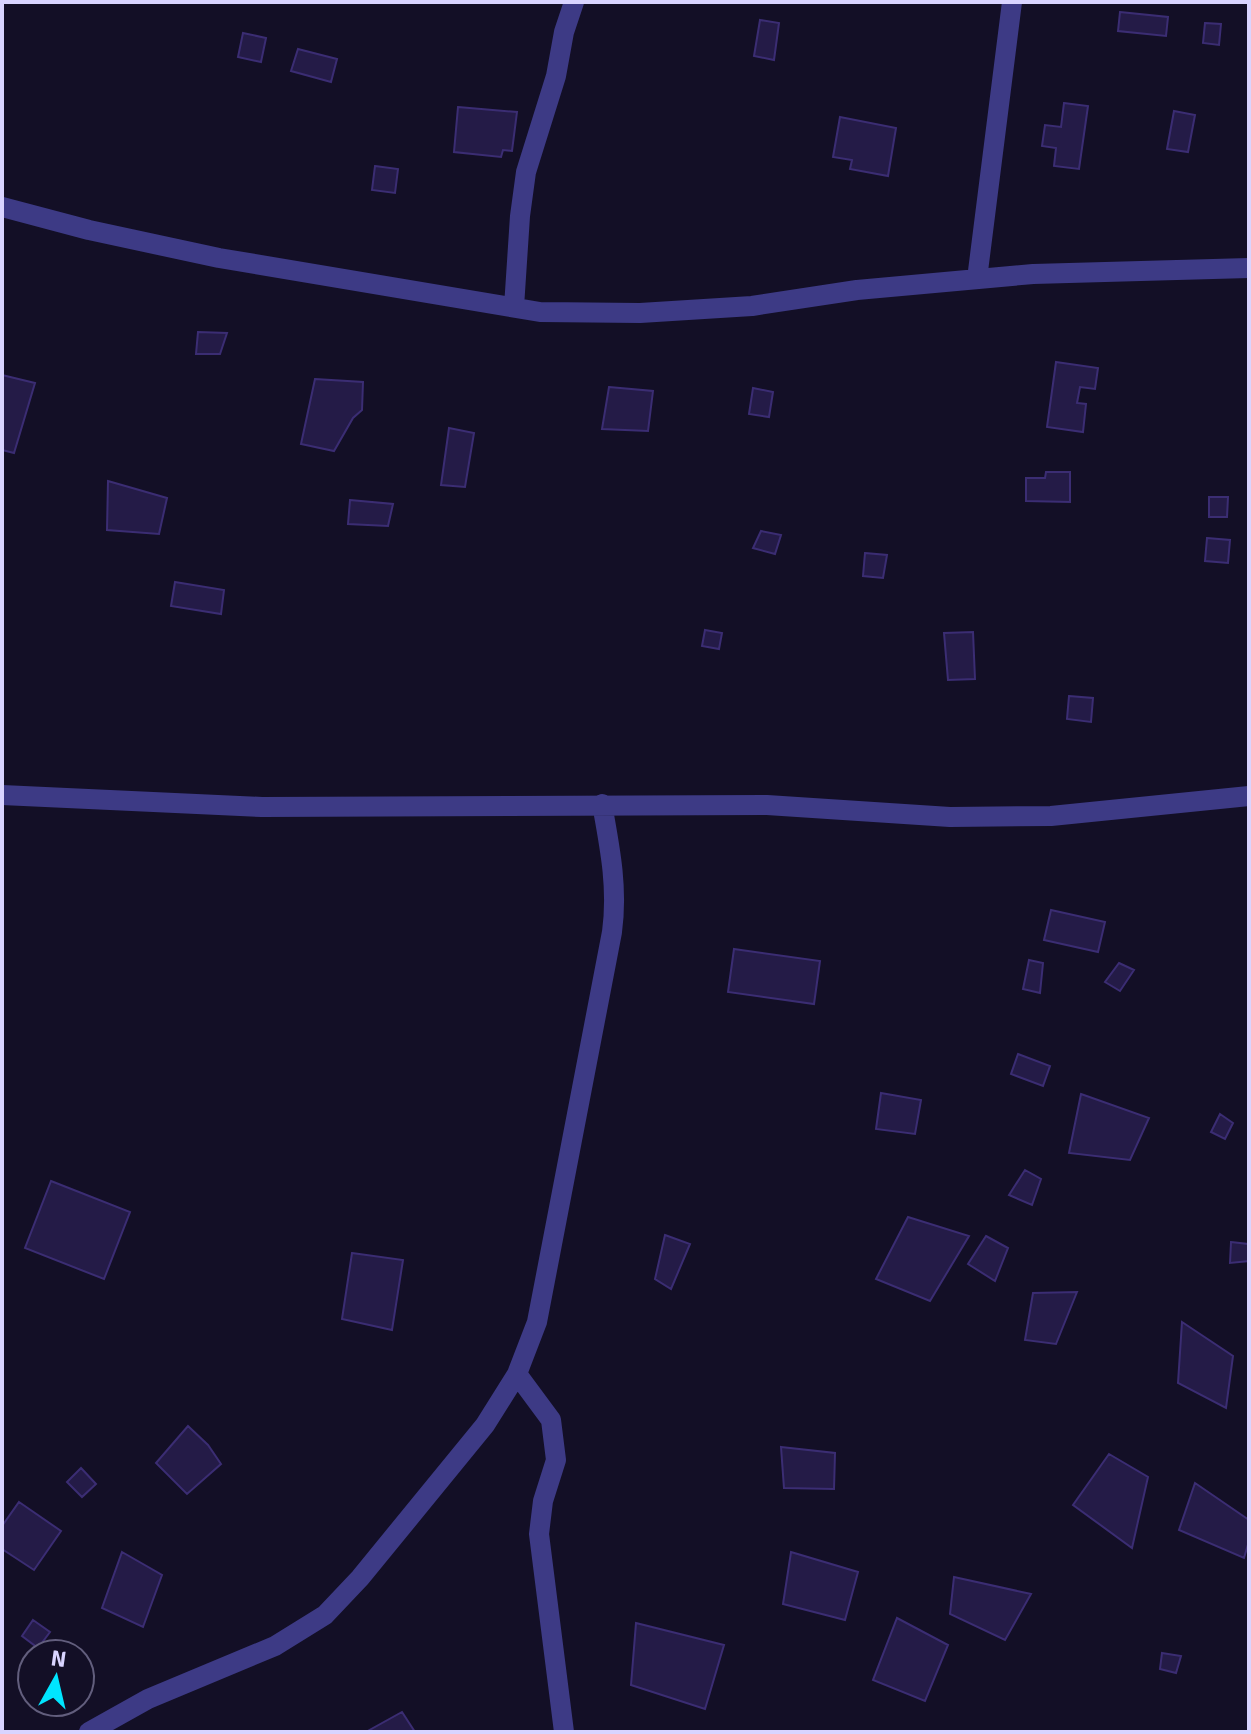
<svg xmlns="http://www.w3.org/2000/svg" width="1251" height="1734" font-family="Signika,sans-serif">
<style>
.building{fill:#241b47;stroke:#3b2d73;stroke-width:2}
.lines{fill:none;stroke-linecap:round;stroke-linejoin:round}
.minor{stroke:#3d3a85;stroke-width:20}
</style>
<rect width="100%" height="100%" fill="#130f26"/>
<path class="building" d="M1120,12L1168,17L1166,36L1118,31Z
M760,20L779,23L774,60L754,56Z
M1205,23L1221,24L1219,45L1203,43Z
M243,33L266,38L261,62L238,57Z
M298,49L337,59L331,82L291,71Z
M1064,103L1088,106L1079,169L1054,166L1056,148L1042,146L1045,125L1061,127Z
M458,107L517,112L512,151L503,150L501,157L454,152Z
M1174,111L1195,115L1188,152L1167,149Z
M840,117L896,128L888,176L850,169L852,160L833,157Z
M375,166L398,169L395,193L372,190Z
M198,332L227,333L220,354H196Z
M1056,362L1098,368L1095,389L1080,387L1077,403L1086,404L1083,432L1047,427Z
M2,375L35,383L14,453L2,450Z
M315,379L363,382L362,410L353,418L334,451L301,444Z
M609,387L653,391L648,431L602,429Z
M753,388L773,392L769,417L749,414Z
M449,428L474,433L465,487L441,485Z
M1046,472H1070V502L1026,501V478H1045Z
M108,481L167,498L159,534L107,530Z
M1209,497H1228L1227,517H1209Z
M350,500L393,504L388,526L348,524Z
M761,531L781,535L775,554L753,548Z
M1207,538L1230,540L1228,563L1205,561Z
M865,553L887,555L883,578L863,576Z
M175,582L224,590L221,614L171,606Z
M705,630L722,633L719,649L702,646Z
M973,632L975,679L948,680L944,633Z
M1069,696L1093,698L1091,722L1067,719Z
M1051,910L1105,922L1098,952L1044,940Z
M734,949L820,961L814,1004L728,992Z
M1029,960L1043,963L1040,993L1023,989Z
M1119,963L1134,970L1120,991L1105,982Z
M1018,1054L1050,1066L1043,1086L1011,1074Z
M881,1093L921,1100L915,1134L876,1129Z
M1081,1094L1149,1118L1130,1160L1069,1153Z
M1220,1114L1233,1123L1225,1139L1211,1132Z
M1025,1170L1041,1179L1032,1205L1009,1195Z
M51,1181L130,1212L104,1279L25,1248Z
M908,1217L969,1236L930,1301L876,1279Z
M665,1235L690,1244L671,1289L655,1279Z
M986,1236L1008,1248L995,1281L968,1264Z
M1231,1242L1248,1244L1249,1261L1230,1263Z
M352,1253L403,1260L392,1330L342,1319Z
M1077,1292L1056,1344L1025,1340L1033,1293Z
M1182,1322L1233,1356L1226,1408L1178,1383Z
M188,1426L208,1445L221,1464L187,1494L156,1463Z
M781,1447L835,1453L834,1489L784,1488Z
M1109,1454L1148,1477L1132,1548L1073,1505Z
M81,1468L96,1484L82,1497L67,1482Z
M1195,1483L1249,1520V1541L1244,1558L1179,1530Z
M19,1502L61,1531L34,1570L2,1549V1526Z
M122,1552L162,1575L143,1627L102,1608Z
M791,1552L858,1572L845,1620L783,1604Z
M954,1577L1031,1594L1005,1640L950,1614Z
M897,1618L948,1645L925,1701L873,1680Z
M33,1620L50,1632L38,1648L22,1636Z
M636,1623L724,1645L705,1709L631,1685Z
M1162,1653L1181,1656L1176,1673L1160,1669Z
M402,1712L415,1732H366Z"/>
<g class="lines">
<path class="minor" d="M2,207L89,230L219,258L540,312L640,313L752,306L857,290L1033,274L1249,268
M977,279L1012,2
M514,307L520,216L526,172L556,76L564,32L574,2
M2,795L262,807L767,805L950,817L1051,816L1249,796
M517,1374L551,1420L556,1460L543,1501L539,1534L564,1732
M89,1732L148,1699L275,1646L325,1615L360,1578L485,1425L517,1374L537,1322L612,932C618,888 610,848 602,804"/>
</g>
<rect width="1251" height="1734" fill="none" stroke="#d9d4ff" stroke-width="8"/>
<g transform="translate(56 1678) rotate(8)"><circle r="38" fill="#130f26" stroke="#625e7d" stroke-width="2"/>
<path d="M0-6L14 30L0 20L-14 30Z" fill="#00e5ff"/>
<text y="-12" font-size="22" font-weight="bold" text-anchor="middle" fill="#d9d4ff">N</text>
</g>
</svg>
